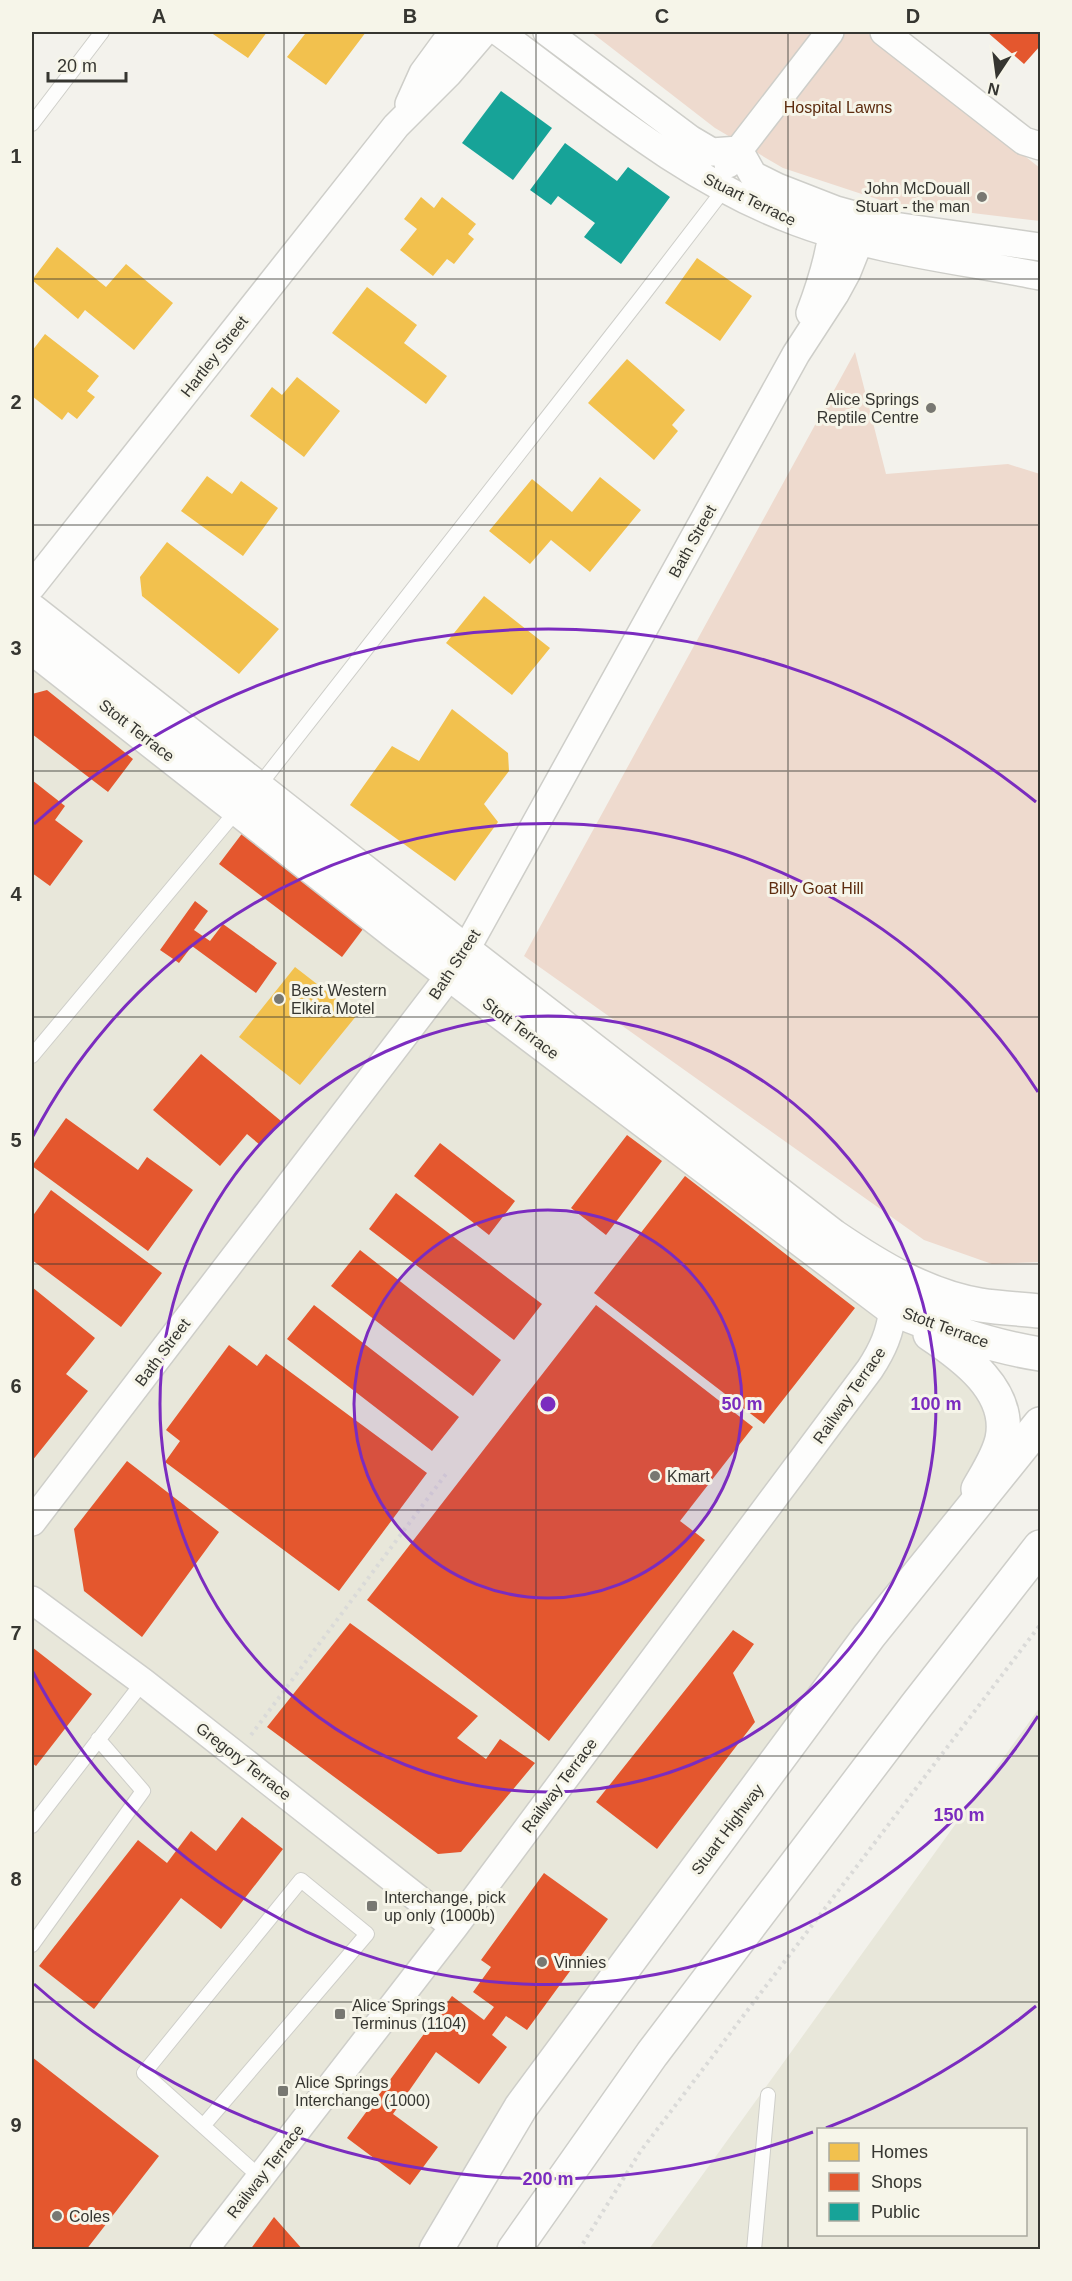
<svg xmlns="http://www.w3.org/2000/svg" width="1072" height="2281" font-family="Helvetica,sans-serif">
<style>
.built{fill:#e8e7da;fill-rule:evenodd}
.green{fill:#eedace}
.homes{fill:#f2c14e}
.shops{fill:#e4572e}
.public{fill:#17a398}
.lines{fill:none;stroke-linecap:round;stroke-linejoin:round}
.lane-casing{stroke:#cecec9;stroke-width:16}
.street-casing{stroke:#cecec9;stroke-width:30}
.secondary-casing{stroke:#cecec9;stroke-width:36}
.highway-casing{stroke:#cecec9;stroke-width:36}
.path{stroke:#dadad8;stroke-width:4;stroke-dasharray:3 4.5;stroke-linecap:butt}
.lane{stroke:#fdfdfc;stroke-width:14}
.street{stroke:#fdfdfc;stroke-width:27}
.secondary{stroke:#fdfdfc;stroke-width:33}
.highway{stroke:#fdfdfc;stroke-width:33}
.grid{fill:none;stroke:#363631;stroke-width:1.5;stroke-opacity:0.55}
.ring{fill:none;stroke:#7b2cbf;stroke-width:3}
.poi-dot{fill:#787872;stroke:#f6f5e9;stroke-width:2}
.labels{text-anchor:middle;stroke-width:6;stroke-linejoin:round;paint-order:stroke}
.park-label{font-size:16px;fill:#5d2c0f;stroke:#f6f5e9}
.poi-label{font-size:16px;fill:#363631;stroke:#f6f5e9;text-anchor:start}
.street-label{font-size:16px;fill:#363631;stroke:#f6f5e9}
.centre{fill:#7b2cbf;stroke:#f6f5e9;stroke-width:3}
.ring-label{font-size:18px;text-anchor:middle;font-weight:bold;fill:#7b2cbf;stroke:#f6f5e9;stroke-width:6;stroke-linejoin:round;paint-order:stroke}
.neatline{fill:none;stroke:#363631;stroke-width:2}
.grid-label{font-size:20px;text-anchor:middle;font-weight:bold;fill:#363631}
</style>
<rect width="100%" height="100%" fill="#f3f2ec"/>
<path class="built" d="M32,647L954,1350L1002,1438L436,2249H32Z
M1040,1707V2249H649ZM818,2130H1026V2234H818Z"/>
<path class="green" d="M591,32H866L1040,168V221L889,203L783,168L715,128Z
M855,352L886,474L1008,464L1040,474V1262L992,1264L924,1240L524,956Z"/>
<path class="homes" d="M210,32H267L248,58Z
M302,32H366L326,85L287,57L305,34Z
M421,197L434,208L442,197L476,224L468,234L474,239L454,264L447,259L433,276L400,250L417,229L404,219Z
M57,247L106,287L126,264L173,303L134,350L85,310L78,319L32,280Z
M697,258L752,296L720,341L665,303Z
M367,287L417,325L404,343L447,376L426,404L332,333Z
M45,334L99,376L87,391L95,397L77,419L68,412L62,420L32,396V351Z
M627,359L685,410L672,425L678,431L654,460L588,403Z
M297,377L340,411L304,457L250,416L272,387L282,395Z
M207,476L232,494L241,481L278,508L243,556L181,511Z
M600,477L641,510L590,572L551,540L530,564L489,531L532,479L572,512Z
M167,542L279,629L239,674L142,596L140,577Z
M484,596L550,648L512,695L446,643Z
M452,709L508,753L509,771L484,804L498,822L455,881L350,805L392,746L419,761Z
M295,967L357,1015L300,1085L239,1037Z"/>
<path class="shops" d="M987,32H1040V46L1024,64Z
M47,690L133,759L108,792L32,734V694Z
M32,780L65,806L55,820L83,841L50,886L32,873Z
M244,831L366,925L342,957L219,864Z
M195,901L208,911L194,930L210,941L223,924L277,963L256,993L192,946L179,963L160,950Z
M201,1054L281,1121L260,1145L247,1134L220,1166L153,1110Z
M66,1118L138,1170L147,1157L193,1190L148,1251L32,1166Z
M627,1135L662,1161L606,1235L571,1208Z
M440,1143L515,1201L489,1235L414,1176Z
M685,1176L855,1308L764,1424L594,1293Z
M51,1190L162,1273L121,1327L32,1260V1217Z
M396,1193L542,1304L514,1340L369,1229Z
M360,1250L501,1360L473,1396L331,1286Z
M32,1287L95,1338L66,1374L88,1391L32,1461Z
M314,1305L459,1417L432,1451L287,1339Z
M596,1305L753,1427L680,1521L705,1540L549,1741L367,1600Z
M229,1345L257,1366L266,1354L427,1473L339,1591L165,1462L180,1441L166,1430Z
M127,1461L219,1532L142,1637L84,1591L74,1529Z
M350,1623L478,1716L457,1738L486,1759L500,1739L535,1763L461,1852L438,1854L267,1727Z
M733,1630L754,1644L733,1673L755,1722L657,1849L596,1802Z
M32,1647L92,1694L36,1766L32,1763Z
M242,1817L283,1849L221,1929L181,1898L94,2009L39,1966L138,1840L167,1863L191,1831L216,1851Z
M544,1873L608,1919L527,2030L506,2016L492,2035L507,2047L479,2084L436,2052L393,2114L438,2147L410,2185L347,2138L452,1996L484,2020L494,2007L473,1992L491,1967L481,1960Z
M32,2057L159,2156L86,2250H32Z
M274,2217L303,2250H250Z"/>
<path class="public" d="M501,91L552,128L513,180L462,143Z
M565,143L617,181L628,167L670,197L621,264L584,237L595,223L558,196L551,205L530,190Z"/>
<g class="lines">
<defs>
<path id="lane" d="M32,124L102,32
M258,787L643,295L725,188
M32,1056L238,809
M32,1826L143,1682
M32,1945L143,1791L98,1739
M203,2126L367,1934L301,1880L144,2073L260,2177
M754,2250L768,2095"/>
<path id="street" d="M499,32C593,101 686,181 797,222C874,251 959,260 1040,276
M547,32L690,139L712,152L739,150L753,175L777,187L836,210L894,226L1040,247
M884,32L1024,141L1040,146
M409,104L423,73L453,32
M728,164L830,32
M810,313C822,282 831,249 835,217
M32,586L396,126L448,74L484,32
M465,951L796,354L835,294L847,272L859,242L873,221
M32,1522L451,974
M32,1600L143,1682L454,1927
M204,2250L454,1927L870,1369C883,1349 890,1333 893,1309"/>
<path id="secondary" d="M32,611L465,951L833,1236C877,1266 926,1296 980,1305C1000,1308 1020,1309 1040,1311
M32,647L397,934L893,1309C941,1329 989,1346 1040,1354
M930,1334C963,1356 1012,1391 1002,1439C998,1457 987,1473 978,1489"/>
<path id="highway" d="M436,2250L521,2107L869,1636L1040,1424
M514,2250L652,2054L916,1706L1040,1547"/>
</defs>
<use href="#lane" class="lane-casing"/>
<use href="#street" class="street-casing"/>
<use href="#secondary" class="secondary-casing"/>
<use href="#highway" class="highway-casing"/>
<path class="path" d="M251,1735L446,1474
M579,2250L640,2152L1040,1625"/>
<use href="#lane" class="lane"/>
<use href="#street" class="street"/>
<use href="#secondary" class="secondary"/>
<use href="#highway" class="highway"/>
</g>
<path class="grid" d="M284,32V2250M536,32V2250M788,32V2250M32,279H1040M32,525H1040M32,771H1040M32,1017H1040M32,1264H1040M32,1510H1040M32,1756H1040M32,2002H1040"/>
<circle cx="548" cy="1404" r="194" fill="#7b2cbf" fill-opacity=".12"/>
<g class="ring">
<circle cx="548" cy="1404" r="194"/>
<circle cx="548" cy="1404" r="388"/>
<path d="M1038 1716A581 581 0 0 1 33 1672M33 1136A581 581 0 0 1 1038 1092"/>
<path d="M1036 2006A775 775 0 0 1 826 2128M813 2132A775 775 0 0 1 34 1984M34 824A775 775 0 0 1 1036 802"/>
</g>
<g class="poi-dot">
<circle cx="982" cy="197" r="6"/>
<circle cx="931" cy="408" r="6"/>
<circle cx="279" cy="999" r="6"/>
<circle cx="655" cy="1476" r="6"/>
<rect x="366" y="1900" width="12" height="12" rx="3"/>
<circle cx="542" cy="1962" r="6"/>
<rect x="334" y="2008" width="12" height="12" rx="3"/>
<rect x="277" y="2085" width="12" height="12" rx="3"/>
<circle cx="57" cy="2216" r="6"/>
</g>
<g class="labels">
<g class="park-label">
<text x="838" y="113">Hospital Lawns</text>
<text x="816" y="894">Billy Goat Hill</text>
</g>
<g class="poi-label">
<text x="970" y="194" text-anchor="end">John McDouall<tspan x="970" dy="18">Stuart - the man</tspan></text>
<text x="919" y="405" text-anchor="end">Alice Springs<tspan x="919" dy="18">Reptile Centre</tspan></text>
<text x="291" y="996">Best Western<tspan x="291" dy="18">Elkira Motel</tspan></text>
<text x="667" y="1482">Kmart</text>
<text x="384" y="1903">Interchange, pick<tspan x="384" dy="18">up only (1000b)</tspan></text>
<text x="554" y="1968">Vinnies</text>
<text x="352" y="2011">Alice Springs<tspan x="352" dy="18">Terminus (1104)</tspan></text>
<text x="295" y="2088">Alice Springs<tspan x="295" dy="18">Interchange (1000)</tspan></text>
<text x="69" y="2222">Coles</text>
</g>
<g class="street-label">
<text transform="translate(750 199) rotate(26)" y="6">Stuart Terrace</text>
<text transform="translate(214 356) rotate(-52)" y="6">Hartley Street</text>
<text transform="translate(692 541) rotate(-61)" y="6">Bath Street</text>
<text transform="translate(137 730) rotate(38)" y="6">Stott Terrace</text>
<text transform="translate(454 964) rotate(-57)" y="6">Bath Street</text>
<text transform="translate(521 1028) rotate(37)" y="6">Stott Terrace</text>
<text transform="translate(946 1327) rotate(20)" y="6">Stott Terrace</text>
<text transform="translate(162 1352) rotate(-53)" y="6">Bath Street</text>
<text transform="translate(849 1395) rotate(-55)" y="6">Railway Terrace</text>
<text transform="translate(244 1761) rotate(38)" y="6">Gregory Terrace</text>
<text transform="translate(559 1785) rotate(-53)" y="6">Railway Terrace</text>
<text transform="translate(727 1829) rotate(-53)" y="6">Stuart Highway</text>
<text transform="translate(265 2171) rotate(-52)" y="6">Railway Terrace</text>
</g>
</g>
<circle cx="548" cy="1404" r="9" class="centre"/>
<g class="ring-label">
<text x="742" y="1410">50 m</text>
<text x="936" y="1410">100 m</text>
<text x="959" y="1821">150 m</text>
<text x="548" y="2185">200 m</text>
</g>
<rect width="1072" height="2281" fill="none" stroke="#f6f5e9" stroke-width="66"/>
<rect x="817" y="2128" width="210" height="108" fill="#f6f5e9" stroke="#a9a99f" stroke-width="1.5"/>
<rect x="829" y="2143" width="30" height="18" fill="#f2c14e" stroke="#a9a99f" stroke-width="1.5"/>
<text x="871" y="2158" font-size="18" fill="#363631">Homes</text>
<rect x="829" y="2173" width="30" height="18" fill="#e4572e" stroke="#a9a99f" stroke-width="1.5"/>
<text x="871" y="2188" font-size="18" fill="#363631">Shops</text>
<rect x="829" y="2203" width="30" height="18" fill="#17a398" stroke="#a9a99f" stroke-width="1.5"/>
<text x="871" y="2218" font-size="18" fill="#363631">Public</text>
<g transform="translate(997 75) rotate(193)" stroke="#f6f5e9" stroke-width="4.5" paint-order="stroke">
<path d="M0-4.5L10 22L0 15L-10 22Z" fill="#363631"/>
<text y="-9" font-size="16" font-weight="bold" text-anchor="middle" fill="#363631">N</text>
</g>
<path d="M48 72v9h78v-9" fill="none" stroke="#363631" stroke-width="3"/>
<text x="57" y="72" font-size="18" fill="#363631" stroke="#f6f5e9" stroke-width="4.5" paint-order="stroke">20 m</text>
<rect x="33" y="33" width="1006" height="2215" class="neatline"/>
<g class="grid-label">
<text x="159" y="23">A</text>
<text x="410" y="23">B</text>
<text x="662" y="23">C</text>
<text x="913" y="23">D</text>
<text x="16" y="163">1</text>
<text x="16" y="409">2</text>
<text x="16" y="655">3</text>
<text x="16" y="901">4</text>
<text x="16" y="1147">5</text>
<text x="16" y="1393">6</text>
<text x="16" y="1640">7</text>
<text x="16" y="1886">8</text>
<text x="16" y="2132">9</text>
</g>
</svg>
